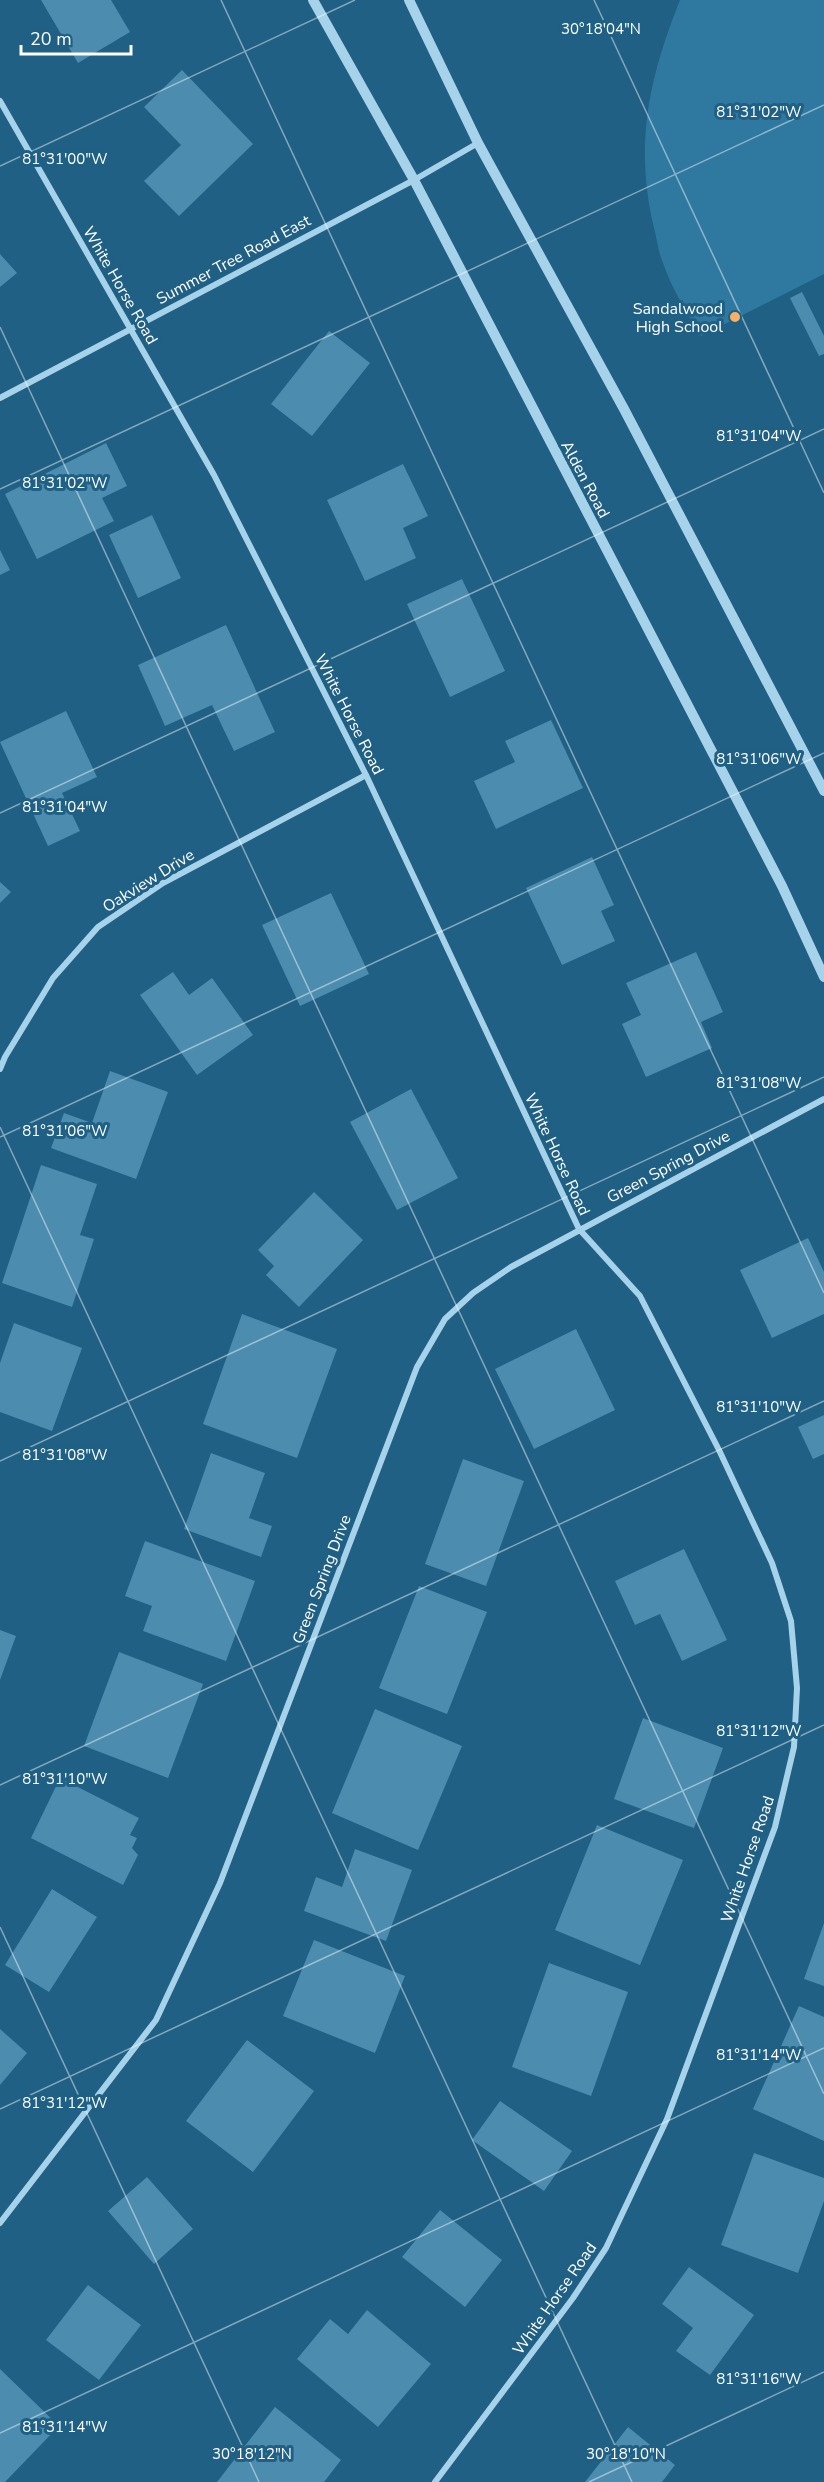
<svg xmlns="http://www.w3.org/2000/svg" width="824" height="2482" font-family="'Nunito Sans',sans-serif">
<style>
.green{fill:#2f79a1}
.building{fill:#4b8caf}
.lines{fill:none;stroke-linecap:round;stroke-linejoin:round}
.minor{stroke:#a6d2ea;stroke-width:6}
.tertiary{stroke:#a6d2ea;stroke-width:10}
.ticks{fill:none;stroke:#fff;stroke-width:1.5;stroke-opacity:0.45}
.poi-dot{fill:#f8b066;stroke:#1f6084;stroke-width:2}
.labels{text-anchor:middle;stroke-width:6;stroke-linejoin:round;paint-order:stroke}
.street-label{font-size:16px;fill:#fff;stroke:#1f6084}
.poi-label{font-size:16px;fill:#fff;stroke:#1f6084;text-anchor:end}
.ticks-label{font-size:15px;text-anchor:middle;fill:#fff;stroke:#1f6084;stroke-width:6;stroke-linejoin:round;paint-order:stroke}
</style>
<rect width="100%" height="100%" fill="#1f6084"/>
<path class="green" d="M680,0H824V274L701,336C687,313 672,289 663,263C658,252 657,239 654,228C634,144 649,78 680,0Z"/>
<path class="building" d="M41,0H111L130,32L78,63Z
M182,70L253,144L179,216L144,181L181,145L144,107Z
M0,254L17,273L0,287Z
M802,292L824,336V354L819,356L790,298Z
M329,331L370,363L312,436L271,404Z
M106,443L127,486L102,498L114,521L37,559L5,494Z
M403,464L428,516L403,528L416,558L365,581L327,500Z
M152,515L181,578L138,598L109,535Z
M0,550L10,570L0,575Z
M462,579L505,671L450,697L407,604Z
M226,625L275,732L234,751L212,705L165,726L138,665Z
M66,711L97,777L62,793L80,831L48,846L0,742Z
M551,720L583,788L496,829L474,781L515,762L505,741Z
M592,857L614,905L601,911L615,941L562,965L526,888Z
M0,882L11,892L0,903Z
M331,893L369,974L300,1006L262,925Z
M696,952L723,1012L701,1022L712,1048L646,1077L622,1024L641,1015L626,983Z
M173,972L189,995L212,978L253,1035L197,1075L140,995Z
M110,1071L168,1092L136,1179L51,1148L64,1113L92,1123Z
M411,1089L458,1178L397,1210L350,1122Z
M41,1165L97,1184L80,1235L94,1239L72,1307L2,1283Z
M314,1192L363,1240L299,1307L266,1275L274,1266L258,1250Z
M808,1238L824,1272V1314L772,1338L740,1270Z
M242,1314L337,1349L297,1458L203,1424Z
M14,1323L82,1348L52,1431L0,1412V1363Z
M576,1329L615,1410L534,1449L495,1369Z
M824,1415V1454L813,1459L798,1427Z
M211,1453L265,1473L249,1518L272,1526L261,1557L184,1529Z
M463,1459L524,1481L486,1586L425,1564Z
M145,1541L255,1581L226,1661L143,1631L152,1606L125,1596Z
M684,1549L727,1640L682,1661L660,1614L635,1625L615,1581Z
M419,1586L487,1612L447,1714L379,1688Z
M0,1630L16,1636L0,1680Z
M119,1652L203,1684L168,1778L84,1746Z
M375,1709L462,1746L418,1850L332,1813Z
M643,1718L723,1748L694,1828L614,1799Z
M60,1778L139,1818L130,1835L137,1838L132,1848L138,1855L123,1885L31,1838Z
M597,1825L683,1860L640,1965L555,1930Z
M355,1849L412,1870L386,1941L304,1911L316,1877L342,1887Z
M52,1889L97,1917L49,1992L5,1965Z
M824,1923V1986L804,1979Z
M314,1940L405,1976L375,2053L283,2016Z
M549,1963L628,1992L591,2096L512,2067Z
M799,2006L824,2017V2141L753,2109Z
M0,2029L27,2053L0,2085Z
M247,2040L314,2091L253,2172L186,2121Z
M500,2101L572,2151L544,2191L472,2140Z
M754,2153L824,2178V2201L798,2273L721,2245Z
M147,2177L193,2229L154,2264L108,2211Z
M440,2210L502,2260L465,2307L402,2257Z
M689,2267L754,2315L710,2375L676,2351L693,2328L662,2304Z
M88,2285L141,2325L99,2380L46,2340Z
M367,2310L431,2364L378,2427L297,2359L330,2319L348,2334Z
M0,2369L59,2426L5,2482H0Z
M275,2407L341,2460L324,2482H217Z
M628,2427L675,2465L662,2482H585Z"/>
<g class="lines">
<path class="minor" d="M0,101L214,475L366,775L579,1229L640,1296L719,1450L772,1563L791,1621L797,1688L794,1747L775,1827L667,2119L606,2248L573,2298L435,2482
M0,398L414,180L478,143
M0,1069L5,1057L53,978L98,927L163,883L366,775
M0,2223L156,2020L220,1883L417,1367L445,1319L473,1293L511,1267L824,1099"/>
<path class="tertiary" d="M313,0L414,180L782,886L824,977
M409,0L478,143L624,409L824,791"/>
</g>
<path class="ticks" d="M221,0L824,1293M594,0L824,493M0,166L355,0M0,327L824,2094M0,489L824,105M0,813L824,429M0,1127L632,2482M0,1137L824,753M0,1461L824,1077M0,1785L824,1401M0,1927L259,2482M0,2109L824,1725M0,2433L824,2048M589,2482L824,2372"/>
<circle class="poi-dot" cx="735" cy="317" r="6"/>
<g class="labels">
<g class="street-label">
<text transform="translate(233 259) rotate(-28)" y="6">Summer Tree Road East</text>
<text transform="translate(121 285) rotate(60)" y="6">White Horse Road</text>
<text transform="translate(586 479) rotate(62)" y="6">Alden Road</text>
<text transform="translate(350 714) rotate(63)" y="6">White Horse Road</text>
<text transform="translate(148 880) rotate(-32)" y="6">Oakview Drive</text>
<text transform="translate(558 1154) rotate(65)" y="6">White Horse Road</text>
<text transform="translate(668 1166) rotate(-28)" y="6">Green Spring Drive</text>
<text transform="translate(321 1579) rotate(-69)" y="6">Green Spring Drive</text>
<text transform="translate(747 1859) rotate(-71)" y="6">White Horse Road</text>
<text transform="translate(554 2298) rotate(-55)" y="6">White Horse Road</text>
</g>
<g class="poi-label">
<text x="723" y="314">Sandalwood<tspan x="723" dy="18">High School</tspan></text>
</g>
</g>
<g class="ticks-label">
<text x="601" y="34">30°18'04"N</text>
<text x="759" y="117">81°31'02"W</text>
<text x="65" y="164">81°31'00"W</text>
<text x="759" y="441">81°31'04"W</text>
<text x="65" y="488">81°31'02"W</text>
<text x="759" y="764">81°31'06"W</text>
<text x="65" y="812">81°31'04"W</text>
<text x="759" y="1088">81°31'08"W</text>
<text x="65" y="1136">81°31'06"W</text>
<text x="759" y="1412">81°31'10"W</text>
<text x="65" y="1460">81°31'08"W</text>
<text x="759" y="1736">81°31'12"W</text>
<text x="65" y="1784">81°31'10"W</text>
<text x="759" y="2060">81°31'14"W</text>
<text x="65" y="2108">81°31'12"W</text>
<text x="759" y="2384">81°31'16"W</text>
<text x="65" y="2432">81°31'14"W</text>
<text x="252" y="2459">30°18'12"N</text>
<text x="626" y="2459">30°18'10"N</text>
</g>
<path d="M21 45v9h110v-9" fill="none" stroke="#ffffff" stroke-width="3"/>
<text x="30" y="45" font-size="18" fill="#ffffff" stroke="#1f6084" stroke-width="4.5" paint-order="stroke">20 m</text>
</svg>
